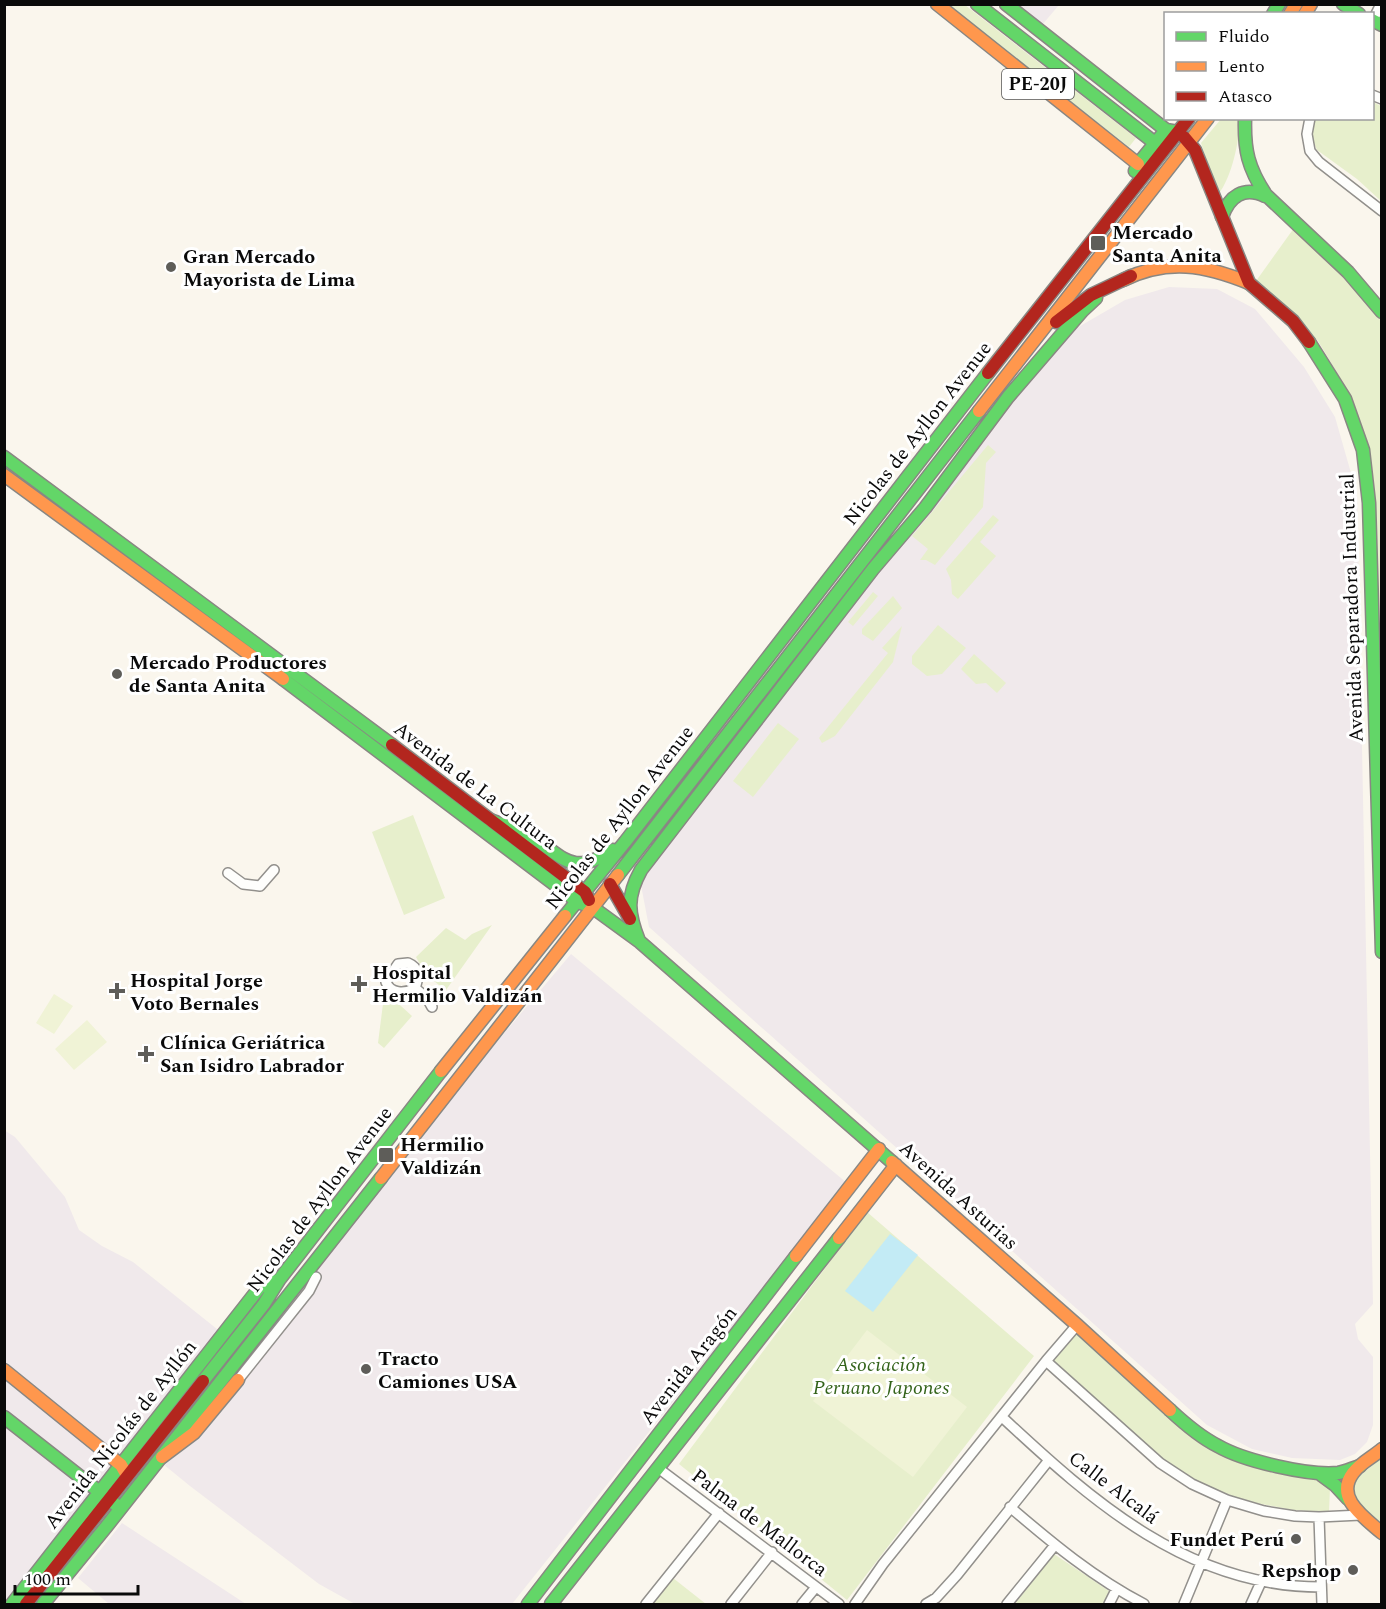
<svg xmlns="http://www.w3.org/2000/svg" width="1386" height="1609" font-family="Spectral,serif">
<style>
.industrial{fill:#f0e9eb}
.green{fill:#e7efcc}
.pitch{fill:#f0f3d6}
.water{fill:#c3ebf5}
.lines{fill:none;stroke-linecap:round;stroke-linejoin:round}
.street-casing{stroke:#92908c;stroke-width:12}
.fast-casing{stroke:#898783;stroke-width:15}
.slow-casing{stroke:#898783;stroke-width:15}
.jam-casing{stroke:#898783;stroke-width:15}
.street{stroke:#fefefc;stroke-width:9}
.fast{stroke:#63d668;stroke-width:12}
.slow{stroke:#ff974d;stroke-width:12}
.jam{stroke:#b3261e;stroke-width:12}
.poi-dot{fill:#5e5d59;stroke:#fff;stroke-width:2}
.labels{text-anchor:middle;stroke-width:6;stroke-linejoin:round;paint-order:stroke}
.shield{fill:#fff;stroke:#545454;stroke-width:1.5}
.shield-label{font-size:18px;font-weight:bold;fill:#0a0a0a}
.poi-label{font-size:20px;font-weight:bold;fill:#0a0a0a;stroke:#fff;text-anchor:start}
.street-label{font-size:20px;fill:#0a0a0a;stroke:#fff}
.park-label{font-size:20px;font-style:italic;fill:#33631a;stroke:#fff}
</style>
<rect width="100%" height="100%" fill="#faf6ed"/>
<path class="industrial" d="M1016,5H1059L1042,25Z
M1169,287L1217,289L1255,309L1304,367L1335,417L1357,494L1373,1304L1355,1324L1358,1339L1373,1357V1425L1367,1442L1355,1454L1340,1460L1292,1458L1252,1449L1207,1425L649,927L640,880L1063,336L1125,300Z
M571,954L847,1183L512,1604H355L319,1584L190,1486L136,1442L5,1604L4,1130L15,1137L65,1197L79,1230L102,1246L133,1262L217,1329L249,1336Z
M122,1523L246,1604H109L78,1578Z"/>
<path class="green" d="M946,5H965L1136,138L1129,147Z
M1373,102L1381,106V201L1357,179L1317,150L1313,141V125L1316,119L1372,118Z
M1221,119H1241C1238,143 1233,175 1218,195L1201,143Z
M1294,228L1326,256L1381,317V950L1374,482L1367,443L1351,396L1318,341L1281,301L1256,281Z
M988,445L996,452L986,463L983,507L935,565L926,560H920L928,549L912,536Z
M993,515L999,520L980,542L996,556L958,599L952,594L951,580L946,569Z
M873,592L878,596L853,626L848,622Z
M893,596L902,608L873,641L862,634V629Z
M938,625L966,648L942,674L927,676L912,664V656Z
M902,626L893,662L835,736L822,743L819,738L888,653L882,648Z
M974,654L1006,683L997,693L986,683L976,684L961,669Z
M778,723L799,739L753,797L733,781Z
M413,815L445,898L404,915L372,832Z
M492,925L446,990C432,981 423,971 416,957L446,928L465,940L472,934Z
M384,996H390L412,1016L384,1048L378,1043Z
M867,1212L1034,1356L847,1600L679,1464Z
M1075,1333L1192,1436L1236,1460L1319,1479L1330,1488L1329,1512L1293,1510L1246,1501L1214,1489L1191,1478L1161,1459L1051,1361Z
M1381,1457V1522C1375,1517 1367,1515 1361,1509C1336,1484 1367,1474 1381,1457Z
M1054,1554L1109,1591L1103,1604H1015Z
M673,1578L706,1604H653Z"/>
<path class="pitch" d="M54,994L73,1006L54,1034L36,1023Z
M87,1020L107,1042L74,1070L55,1049Z
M867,1330L967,1407L913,1477L813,1401Z"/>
<path class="water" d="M890,1234L918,1255L873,1312L845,1291Z"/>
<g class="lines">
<defs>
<path id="street" d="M1372,22L1381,4
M1372,95L1382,99
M1310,118L1307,134L1310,151L1319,162L1382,211
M228,873L243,884L260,886L274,870
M415,988C419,977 420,968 408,963L398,964L386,982C390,994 405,994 415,988L427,998L432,1007
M1046,1361L1160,1463L1192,1484L1227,1500L1264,1511L1295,1516L1319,1517L1361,1515
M238,1380L309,1291L316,1277
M1002,1417C1093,1502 1189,1587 1321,1587
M658,1468L839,1604
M1010,1507C1052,1543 1094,1578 1144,1604
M1319,1517L1322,1604
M646,1604L719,1513
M731,1604L772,1552
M802,1604L816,1587
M855,1604L883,1564L1046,1361L1077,1325
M926,1604L936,1598L957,1575L1049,1460
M1007,1604L1055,1545
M1109,1604L1116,1590
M1184,1604L1227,1500
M1251,1604L1261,1582"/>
<path id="fast" d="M977,4L1155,143
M1006,4L1166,130
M1343,4L1359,14
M1273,14L1279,4
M1372,20L1382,25
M1245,118C1244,150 1248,168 1266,195L1348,272L1382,312
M1135,171L1138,164L1166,130L1178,132
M1222,217C1229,196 1244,186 1265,196
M1309,342L1345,399L1363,450L1369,503L1382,952
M4,457L392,745
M283,679L578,902L592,907L640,942L892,1162
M490,820C503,825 518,828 530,836C566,858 570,877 613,850
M618,875L979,411
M565,916L625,842L988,373
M639,941C628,913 626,897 641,870L873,569L925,508L1008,397L1082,311L1096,298
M203,1381L264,1304L279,1280L441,1071
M1170,1410C1185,1424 1200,1437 1218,1446C1244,1461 1309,1476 1338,1473C1345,1472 1353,1468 1360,1466
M4,1417L120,1508
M1320,1474L1335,1485L1348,1499
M12,1604L260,1287L279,1280
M43,1604L106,1527L381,1178
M528,1604L796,1256
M551,1604L839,1238"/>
<path id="slow" d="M937,4L1138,164
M1290,14L1296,4
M1305,14L1311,4
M1123,280C1168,258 1205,265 1249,283
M979,411L1208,118
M4,475L283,679
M441,1071L565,916
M892,1162L1077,1325L1170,1410
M381,1178L618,875
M839,1238L896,1165
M796,1256L879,1149
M4,1370L121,1465L125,1472
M1382,1449C1373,1457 1360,1463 1353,1473C1334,1498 1365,1518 1382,1533
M162,1457L194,1433L238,1380"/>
<path id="jam" d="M1184,137L1195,150L1249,283L1293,321L1309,342
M1056,322L1091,295L1131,276
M988,373L1189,118
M392,745L585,892L589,900
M610,884L630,919
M26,1604L203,1381"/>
</defs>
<use href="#street" class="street-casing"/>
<use href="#fast" class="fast-casing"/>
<use href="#slow" class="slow-casing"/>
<use href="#jam" class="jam-casing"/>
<use href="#street" class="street"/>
<use href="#fast" class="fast"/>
<use href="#slow" class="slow"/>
<use href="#jam" class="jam"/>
</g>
<g class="poi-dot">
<rect x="1090" y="235" width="16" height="16" rx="3"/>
<circle cx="171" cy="267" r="6"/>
<circle cx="117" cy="674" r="6"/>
<path d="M356 975h6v6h6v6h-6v6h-6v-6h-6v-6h6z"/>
<path d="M114 982h6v6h6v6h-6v6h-6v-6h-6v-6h6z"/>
<path d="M143 1045h6v6h6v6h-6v6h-6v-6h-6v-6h6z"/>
<rect x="378" y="1147" width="16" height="16" rx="3"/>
<circle cx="366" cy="1369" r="6"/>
<circle cx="1296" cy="1539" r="6"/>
<circle cx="1353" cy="1570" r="6"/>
</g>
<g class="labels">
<rect class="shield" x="1002" y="69" width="72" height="30" rx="4.5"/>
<g class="shield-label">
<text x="1038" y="90">PE-20J</text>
</g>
<g class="poi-label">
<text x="1112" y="239">Mercado<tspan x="1112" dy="23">Santa Anita</tspan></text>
<text x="183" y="263">Gran Mercado<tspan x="183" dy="23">Mayorista de Lima</tspan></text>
<text x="129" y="669">Mercado Productores<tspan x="129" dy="23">de Santa Anita</tspan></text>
<text x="372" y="979">Hospital<tspan x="372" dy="23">Hermilio Valdizán</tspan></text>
<text x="130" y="987">Hospital Jorge<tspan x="130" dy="23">Voto Bernales</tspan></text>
<text x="160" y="1049">Clínica Geriátrica<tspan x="160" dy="23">San Isidro Labrador</tspan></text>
<text x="400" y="1151">Hermilio<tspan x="400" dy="23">Valdizán</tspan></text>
<text x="378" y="1365">Tracto<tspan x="378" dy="23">Camiones USA</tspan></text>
<text x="1284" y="1546" text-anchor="end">Fundet Perú</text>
<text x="1341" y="1577" text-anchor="end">Repshop</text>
</g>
<g class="street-label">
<text transform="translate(917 433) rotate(-52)" y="7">Nicolas de Ayllon Avenue</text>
<text transform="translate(1351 608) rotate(-92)" y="7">Avenida Separadora Industrial</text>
<text transform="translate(476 785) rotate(37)" y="7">Avenida de La Cultura</text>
<text transform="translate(619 817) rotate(-52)" y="7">Nicolas de Ayllon Avenue</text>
<text transform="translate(959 1195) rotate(42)" y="7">Avenida Asturias</text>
<text transform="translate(319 1199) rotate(-53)" y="7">Nicolas de Ayllon Avenue</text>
<text transform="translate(688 1365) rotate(-52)" y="7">Avenida Aragón</text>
<text transform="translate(120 1434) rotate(-52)" y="7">Avenida Nicolás de Ayllón</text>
<text transform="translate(1114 1487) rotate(37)" y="7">Calle Alcalá</text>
<text transform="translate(760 1522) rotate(37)" y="7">Palma de Mallorca</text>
</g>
<g class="park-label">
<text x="881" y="1371">Asociación<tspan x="881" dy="23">Peruano Japones</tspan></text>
</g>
</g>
<rect width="1386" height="1609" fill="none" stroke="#0a0a0a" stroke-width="12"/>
<rect x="1164" y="12" width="210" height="108" fill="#ffffff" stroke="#9d9d9d" stroke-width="1.5"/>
<rect x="1176" y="32" width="30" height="9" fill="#63d668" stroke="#9d9d9d" stroke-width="1.5"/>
<text x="1218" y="42" font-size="18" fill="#0a0a0a">Fluido</text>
<rect x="1176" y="62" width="30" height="9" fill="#ff974d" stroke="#9d9d9d" stroke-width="1.5"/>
<text x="1218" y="72" font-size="18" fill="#0a0a0a">Lento</text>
<rect x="1176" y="92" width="30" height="9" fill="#b3261e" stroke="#9d9d9d" stroke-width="1.5"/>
<text x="1218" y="102" font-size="18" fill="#0a0a0a">Atasco</text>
<path d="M15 1585v9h123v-9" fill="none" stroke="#0a0a0a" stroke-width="3"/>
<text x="24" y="1585" font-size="18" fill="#0a0a0a" stroke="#ffffff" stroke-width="4.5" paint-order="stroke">100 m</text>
</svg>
